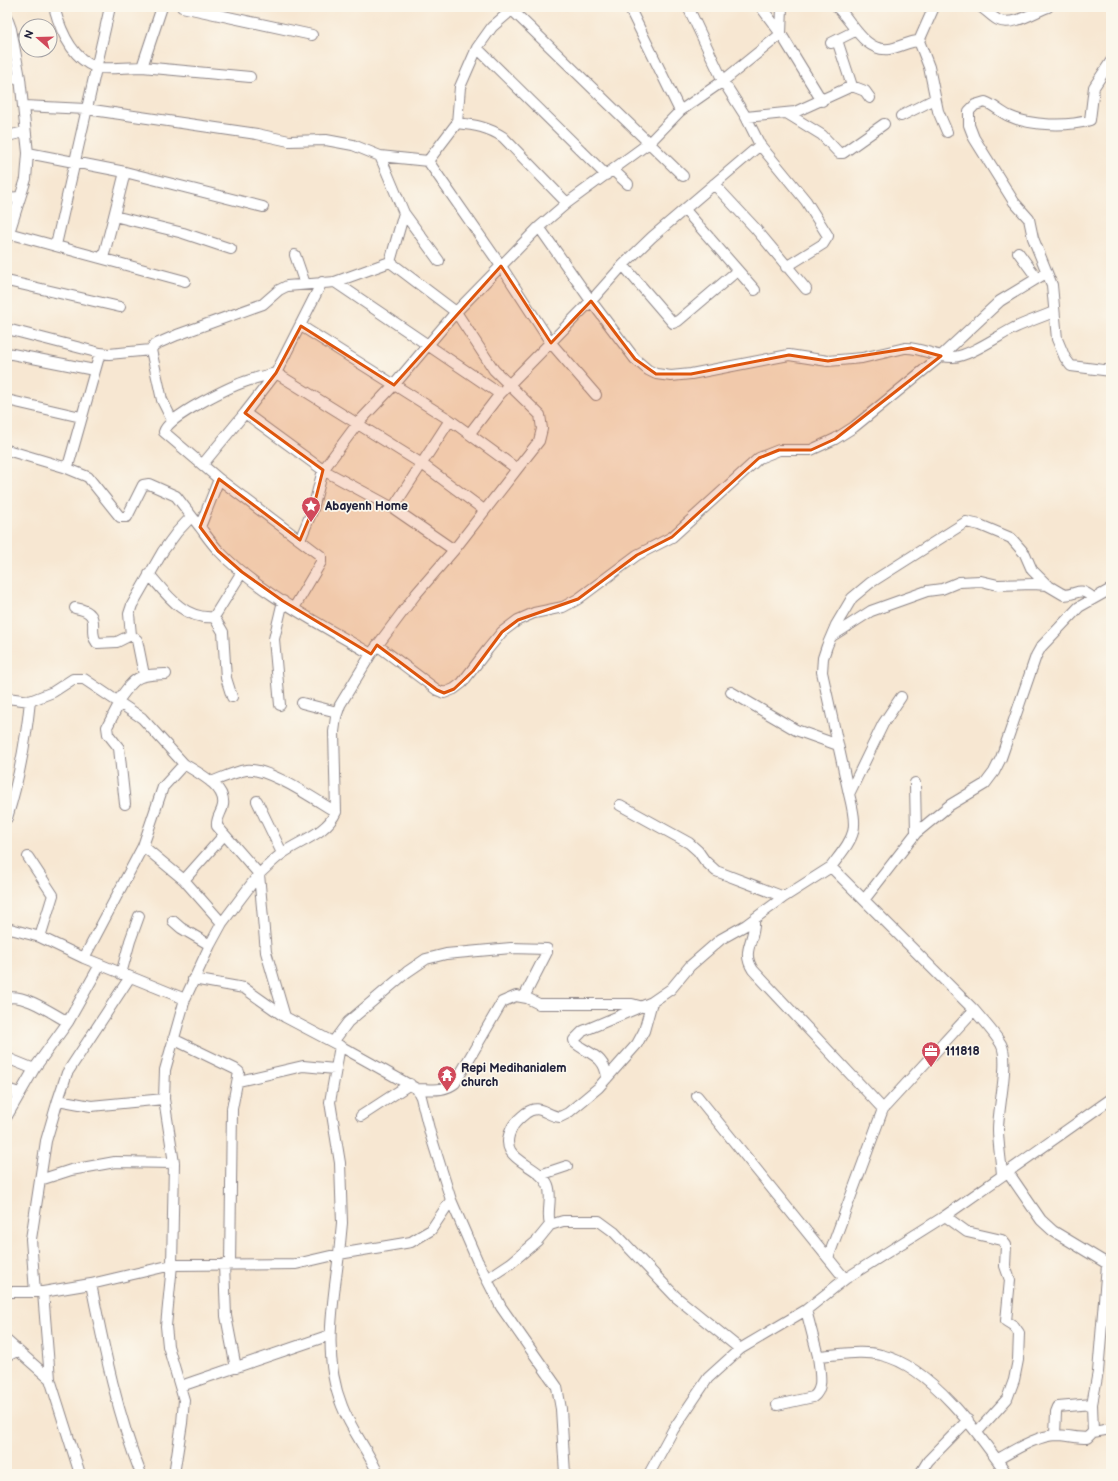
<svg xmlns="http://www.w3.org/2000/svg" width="1118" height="1481" font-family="'Balsamiq Sans',sans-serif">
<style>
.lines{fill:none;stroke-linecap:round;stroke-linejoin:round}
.minor-casing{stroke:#8c8486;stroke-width:12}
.minor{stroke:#fff;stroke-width:10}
.marked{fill:#de560e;fill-opacity:0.2;stroke:#de560e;stroke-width:3;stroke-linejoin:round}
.labels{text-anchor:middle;stroke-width:3.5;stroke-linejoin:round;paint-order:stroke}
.poi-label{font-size:12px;font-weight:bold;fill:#22223b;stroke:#fbf7ec;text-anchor:start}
</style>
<rect width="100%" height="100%" fill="#fbf7ec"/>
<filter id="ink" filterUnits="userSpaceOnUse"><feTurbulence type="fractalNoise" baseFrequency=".025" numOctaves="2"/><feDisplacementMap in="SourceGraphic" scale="8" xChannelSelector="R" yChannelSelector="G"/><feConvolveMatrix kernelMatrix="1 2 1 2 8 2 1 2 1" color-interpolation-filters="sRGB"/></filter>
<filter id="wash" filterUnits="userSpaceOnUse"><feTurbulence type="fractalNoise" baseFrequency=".012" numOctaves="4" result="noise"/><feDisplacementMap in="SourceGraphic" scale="16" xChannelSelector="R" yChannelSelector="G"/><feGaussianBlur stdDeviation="0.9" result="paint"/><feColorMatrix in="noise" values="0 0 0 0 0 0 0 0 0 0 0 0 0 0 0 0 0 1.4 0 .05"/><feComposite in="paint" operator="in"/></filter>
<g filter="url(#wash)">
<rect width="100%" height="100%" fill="#f7e7d2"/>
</g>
<g filter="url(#ink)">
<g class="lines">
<defs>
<path id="minor" d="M54,7C60,29 72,58 95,67C103,70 133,67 142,67
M162,7L142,67L250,77
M182,7L312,35
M629,7L680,111
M688,7L723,81L746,117L760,145L806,201L828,236L823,244L786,267
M761,7L781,34L822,101
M837,7C852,21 864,52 889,49C898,48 912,40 919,41L929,67L938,111L947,132
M981,7C987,11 992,17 998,20C1012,27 1034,12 1048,7
M511,9L683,176
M7,18L11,29L20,78L28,153L26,179L7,239
M837,40L852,86
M919,41L934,7
M831,43L855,31
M477,48L606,175
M1111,61L1094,87L1090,120C1068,127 1031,126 1009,116C1000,112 994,105 985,102L975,105L969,111V125L974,138L1014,202L1029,219L1033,238L1052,285L1057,339L1065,358L1071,366L1111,371
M7,79L20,78
M24,106L86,109L257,134L289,141L326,140L353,145L380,156L428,161L501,266L551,343L596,395
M788,114L822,135L839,153H843L884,124
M901,116L935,99
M746,117L795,112L852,86L865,91L870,98
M457,123C475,125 488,127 503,137L567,203
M7,136L25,132
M28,153L125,172L263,207
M380,156L404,213L390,262L456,312L494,370L540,415L542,429L539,441L517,469
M428,161L457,123L460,87L477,48L492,27L515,7
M613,170L628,184
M714,184L755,228L806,289
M7,198L19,197
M685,210L755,290
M404,213L439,261
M114,216L125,172
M539,227L591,301L635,359L648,370L656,374L671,376L691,374L789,355L828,361L862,358L905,348C921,347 937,358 953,357C970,356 998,336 1014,328C1027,322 1041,317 1054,312
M8,233L185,281
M56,245L110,7
M1018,252L1037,278
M295,255L305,284
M103,258L114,216L183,233L231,249
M623,265L673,323L678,321L737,271
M7,281L120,307
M322,282L276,373L245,413L323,470L393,508L454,550
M335,282L500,394
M301,326L450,420L517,469L454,550L416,594L371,654L340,705L336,717L334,732L336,812
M7,329L100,353
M151,350L162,400L172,420
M7,353L94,370
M7,400L81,417
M470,433L500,394L591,301L623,265L652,237L760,145
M7,450L64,467L88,477L120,517H127L143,485L149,484L176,496L200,527
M203,464L245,413
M64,467L69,463L100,353L109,354L151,350L154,345L177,335L263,304L279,290L287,286L335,282L390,262
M219,479L200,527C206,535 212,544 219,551C258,593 321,624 371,654
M393,508L450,420
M300,540L313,509L323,470L358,423L394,385L456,312L539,227L567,203L649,143L680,111L723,81L781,34L782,7
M149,574C167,595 184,620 214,617
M75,608C105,613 86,630 97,643L117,642L131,635
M294,608L321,562V556L219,479L164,432C168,416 233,385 250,380C258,377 268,375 276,373L422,464L484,510
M832,636L871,611L927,591L942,589L959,582L981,581L998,585L1033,584L1047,585L1064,595C1079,594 1079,586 1093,598
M377,645L437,690L444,693L454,689L462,683L488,649L502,632L518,620L534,613L563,607L578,599L637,555L672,537L759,458L779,450H811L835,439L854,427L941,356L1000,301L1046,273
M144,675L137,640L131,635L129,614L132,605L163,551L177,532L191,517
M731,692L796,730L838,745
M232,697L226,678L223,632L214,617L242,572
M7,698L30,701L53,692L73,679H84L142,718L184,764L163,787L143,846L84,958
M118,701C136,676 136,675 166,674
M120,702L107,727L108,734L119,748L125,804
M302,703L337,712
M280,705L274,639L283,601
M915,783L916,833
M849,794L822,672L823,658L827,646L836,625L852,598L870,583L966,522L980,525L1011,538L1025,554L1032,570L1047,585
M257,801L282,853
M620,805L689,843L698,851L705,861L716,871L784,897
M7,818C19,779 26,741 30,701
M143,846L184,880L222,923
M28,857L53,895L40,937
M831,867C855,835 859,833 849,794L883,724L901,697
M184,880L224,835
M864,900L916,833L950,805L985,784L994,772L1001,758L1036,656L1041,647L1079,607L1111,589
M754,919C756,941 740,950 753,970L883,1109
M173,921L181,928L210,945
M7,928L40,937L84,958L185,999
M121,974L130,941L139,916
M193,979L244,988L285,1017L266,952L259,874C267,867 274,859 283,853C301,840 326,834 336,812C317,801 267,766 246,770C234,772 222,778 211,782
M7,998C24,993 53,1014 68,1022
M974,1010C983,1021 994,1032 1001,1044C1010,1060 998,1108 998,1129C998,1144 1001,1160 1002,1175
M285,1017L340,1046L330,1102L340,1163L342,1223L339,1254L411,1242L431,1230L451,1200
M173,1039L235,1069L239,1072L232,1109L230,1264
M333,1042L348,1022L407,972L426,959L446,954L511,948L547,949V952L524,997
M340,1046L417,1089L421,1097L430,1133L451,1200L477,1260L501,1307L557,1387L561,1409L565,1474
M7,1058L34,1069
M607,1078C605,1055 588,1054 575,1043L574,1040L583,1031L652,1002L671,989L690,966L721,939L746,925L784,897L831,867L974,1010L883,1109L828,1258
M239,1081L303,1066L335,1069
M7,1089L19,1093
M417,1089C431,1089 444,1092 455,1083L502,1002L516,996L527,998L539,1004H632L643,1007
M697,1096L845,1279
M58,1100L91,1106L164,1099
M7,1116L34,1069L68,1022L100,965
M361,1116L410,1084
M1008,1172L1041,1220L1053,1231L1111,1266
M540,1175L567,1166
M40,1180L71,1170L115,1162L174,1163
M945,1216L967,1232L1002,1240L1006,1245L1005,1266L1010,1280L1006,1321L1014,1326L1019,1333L1018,1360L1014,1380L1007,1399L977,1432
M550,1225C546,1212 553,1198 548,1185C538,1162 493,1161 513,1126C516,1121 521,1117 526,1113C540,1103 546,1116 560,1117L568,1113L598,1088L637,1044L644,1031L652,1002
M224,1264L226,1316L236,1368
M487,1279L511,1263L537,1241L550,1225L563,1221H599L614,1232L676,1297L740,1349
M91,1284C104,1348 117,1414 141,1474
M7,1292H43L91,1284L172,1265L296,1264L339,1254C333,1304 322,1357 342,1406C351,1430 368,1450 378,1474
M35,1292L31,1239L46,1141L58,1100L67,1073L130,977
M43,1292L50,1379L80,1474
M806,1310L818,1356C838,1355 861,1350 881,1355C931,1366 979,1434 1007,1474
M7,1341L50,1379
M7,1356L17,1351
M181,1386L330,1335
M777,1405L813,1397C825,1389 819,1369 818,1356
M1093,1432L1111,1429
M1055,1435L1056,1412L1058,1407L1092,1404
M998,1459C1015,1450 1036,1436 1056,1435C1066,1435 1077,1438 1087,1438L1093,1432L1092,1404L1098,1372L1107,1265
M174,1474L182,1423L184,1400L168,1346L166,1326L172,1265L174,1163L164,1099L165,1070L185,999L210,945L222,923L259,874L217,826C216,817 222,813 223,805C226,786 198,773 184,764
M649,1474L673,1430L708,1378L740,1349L806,1310L845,1279L945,1216L1111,1099
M920,1474L928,1461L968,1420"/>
</defs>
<use href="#minor" class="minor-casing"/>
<use href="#minor" class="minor"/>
</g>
</g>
<path class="marked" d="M501,266L551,343L591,301L635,359L656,374H691L789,355L828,361L911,348L941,356L835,439L811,450H779L759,458L672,537L637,555L578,599L518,620L502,632L473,671L454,689L444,693L437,690L377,645L371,654L283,601L242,572L218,551L200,527L219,479L300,540L313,509L323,470L245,413L276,373L301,326L394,385Z"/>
<defs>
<symbol id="sight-pin" viewBox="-11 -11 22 30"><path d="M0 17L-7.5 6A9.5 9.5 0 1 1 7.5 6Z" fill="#d1495b" stroke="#fbf7ec"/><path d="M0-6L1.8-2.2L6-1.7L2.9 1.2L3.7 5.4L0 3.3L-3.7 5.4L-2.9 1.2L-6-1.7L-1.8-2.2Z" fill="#fff"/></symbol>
<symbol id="office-pin" viewBox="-11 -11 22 30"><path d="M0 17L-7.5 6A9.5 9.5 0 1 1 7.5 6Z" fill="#d1495b" stroke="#fbf7ec"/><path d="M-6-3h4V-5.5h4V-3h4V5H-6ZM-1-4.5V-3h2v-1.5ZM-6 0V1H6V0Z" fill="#fff"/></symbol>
<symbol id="temple-pin" viewBox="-11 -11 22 30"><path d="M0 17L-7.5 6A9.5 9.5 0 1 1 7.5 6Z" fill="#d1495b" stroke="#fbf7ec"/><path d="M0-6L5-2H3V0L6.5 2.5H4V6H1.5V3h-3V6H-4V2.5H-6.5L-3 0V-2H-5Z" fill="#fff"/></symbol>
</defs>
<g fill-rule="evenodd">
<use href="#sight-pin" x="300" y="495" width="22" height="30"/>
<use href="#office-pin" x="920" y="1040" width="22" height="30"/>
<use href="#temple-pin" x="436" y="1064" width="22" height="30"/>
</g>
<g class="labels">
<g class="poi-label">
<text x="325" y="510">Abayenh Home</text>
<text x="945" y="1055">111818</text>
<text x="461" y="1072">Repi Medihanialem<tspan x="461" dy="14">church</tspan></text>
</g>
</g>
<rect width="1118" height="1481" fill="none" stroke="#fbf7ec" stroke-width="24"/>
<g transform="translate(38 38) rotate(290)"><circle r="19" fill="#fbf7ec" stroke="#a4a2a5"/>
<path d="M0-3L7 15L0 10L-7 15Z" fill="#d1495b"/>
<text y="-6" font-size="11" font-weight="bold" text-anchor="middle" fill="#22223b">N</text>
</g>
</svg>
